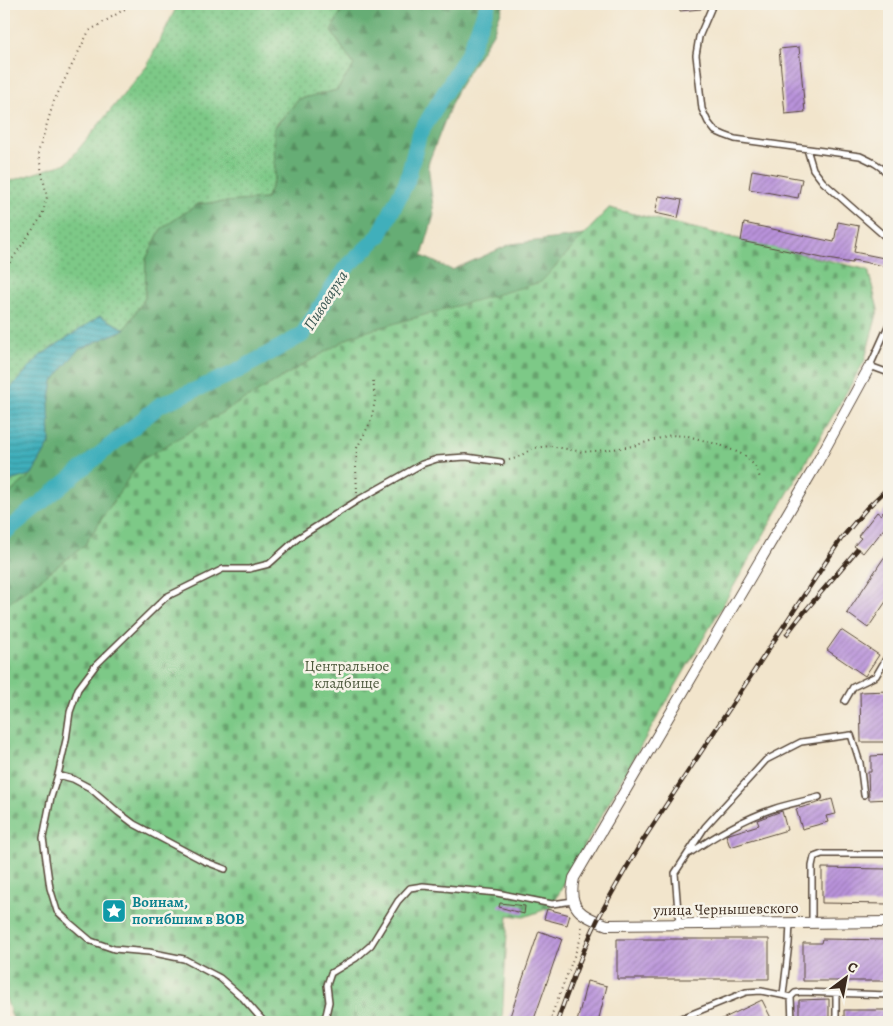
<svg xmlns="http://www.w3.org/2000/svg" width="893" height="1026" font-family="Alegreya,serif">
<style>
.grass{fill:url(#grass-dots);stroke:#5c7a52}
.forest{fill:url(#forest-firs);stroke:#506c49}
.cemetery{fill:url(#cemetery-stones);stroke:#5c7a52}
.water{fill:url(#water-rules);stroke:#3d6c6c}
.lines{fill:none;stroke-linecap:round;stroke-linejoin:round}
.river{stroke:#3fafbb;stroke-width:16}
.building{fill:url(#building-hatch)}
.lane-casing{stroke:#564638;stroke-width:8}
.street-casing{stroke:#564638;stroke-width:12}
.path{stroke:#564638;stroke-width:2;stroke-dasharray:1 4;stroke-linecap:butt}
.lane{stroke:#fff;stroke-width:5}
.street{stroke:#fff;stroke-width:10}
.rail-casing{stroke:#3b2a1e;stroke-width:4.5}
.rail{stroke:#f7f3e8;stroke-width:2.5;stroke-dasharray:8;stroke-linecap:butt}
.labels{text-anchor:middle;stroke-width:5;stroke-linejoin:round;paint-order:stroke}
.park-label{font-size:15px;fill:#4f5a3e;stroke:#f7f3e8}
.culture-label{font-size:15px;font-weight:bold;fill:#0d838f;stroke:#f7f3e8;text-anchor:start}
.street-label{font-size:15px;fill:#3b2a1e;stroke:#f7f3e8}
.water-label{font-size:16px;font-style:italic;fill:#3c5955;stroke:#f7f3e8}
</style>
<defs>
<pattern id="grass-dots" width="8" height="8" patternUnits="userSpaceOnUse" patternTransform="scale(1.25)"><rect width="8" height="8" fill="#7dc987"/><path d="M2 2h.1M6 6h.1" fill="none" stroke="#68a36e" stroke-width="1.8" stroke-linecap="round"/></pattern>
<pattern id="forest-firs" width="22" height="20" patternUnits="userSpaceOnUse" patternTransform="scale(1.25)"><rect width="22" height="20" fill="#66ad74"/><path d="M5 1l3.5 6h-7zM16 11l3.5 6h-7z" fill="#558d5f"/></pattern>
<pattern id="cemetery-stones" width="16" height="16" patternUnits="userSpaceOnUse" patternTransform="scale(1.25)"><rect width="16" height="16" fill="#7dc987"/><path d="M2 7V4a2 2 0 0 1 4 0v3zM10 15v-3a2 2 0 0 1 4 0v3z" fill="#68a36e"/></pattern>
<pattern id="water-rules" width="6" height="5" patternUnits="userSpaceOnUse" patternTransform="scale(1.25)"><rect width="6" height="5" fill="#3fafbb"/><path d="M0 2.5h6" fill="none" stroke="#368f97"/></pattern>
<pattern id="building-hatch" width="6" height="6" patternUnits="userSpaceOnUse" patternTransform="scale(1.25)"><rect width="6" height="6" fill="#b993db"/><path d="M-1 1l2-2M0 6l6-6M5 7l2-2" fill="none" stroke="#9878b1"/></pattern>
</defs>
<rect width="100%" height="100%" fill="#f7f3e8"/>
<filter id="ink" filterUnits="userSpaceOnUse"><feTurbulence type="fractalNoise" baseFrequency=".02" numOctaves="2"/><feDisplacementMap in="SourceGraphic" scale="10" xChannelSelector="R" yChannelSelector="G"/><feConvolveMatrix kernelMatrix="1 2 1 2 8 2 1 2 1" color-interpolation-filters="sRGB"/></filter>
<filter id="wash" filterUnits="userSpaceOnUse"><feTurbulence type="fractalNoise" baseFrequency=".0096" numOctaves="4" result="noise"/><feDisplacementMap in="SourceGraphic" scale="20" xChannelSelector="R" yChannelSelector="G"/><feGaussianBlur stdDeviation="1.12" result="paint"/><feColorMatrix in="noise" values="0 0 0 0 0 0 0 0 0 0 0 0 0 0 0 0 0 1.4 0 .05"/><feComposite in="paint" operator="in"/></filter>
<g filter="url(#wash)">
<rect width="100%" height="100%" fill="#f2e5cc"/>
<path class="grass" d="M178,4H345L331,31L354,65L337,90L299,99L274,127L275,178L266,199L198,204L161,229L146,259L145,298L125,329L100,316L41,355L4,395V181L7,182L67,163L147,66Z
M32,474L4,498V483Z"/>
<path class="forest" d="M345,4H504L493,33L456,92L428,164L434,215L422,256L452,270L511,244L584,235L609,208L868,270L878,310L864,362L354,335L141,461L84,546L4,607V498L32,474L50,443L49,404L53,381L78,350L125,329L145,298L146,259L161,229L198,204L266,199L275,178L274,128L299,99L337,90L354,65L331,31Z"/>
<path class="cemetery" d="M609,208L868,270L878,310L864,362L624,775L553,904L552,907L524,917L508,915L502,1022H14L4,993V607L84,546L140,461L354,335L541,282Z"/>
<path class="water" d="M100,316L125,329L78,350L53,381L49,404L50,443L32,474L4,483V395L41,355Z"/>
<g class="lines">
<path class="river" d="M4,533L160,405L232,374L302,335L344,270L379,236L407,181L419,135L469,52L488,4"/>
</g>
<g id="blocks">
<path class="building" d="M679,4H701V9L680,11Z
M799,47L805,112L785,114L779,49Z
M752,170L802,179L798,198L749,189Z
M659,196L682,200L678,218L655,213Z
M838,222L859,226L854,252L889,259V267L853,260L852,263L827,259L741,241L744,223L834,242Z
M889,504V522L872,544L871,543L863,553L854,546L861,538L858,536L877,512L881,515Z
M889,550V597L868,628L847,613Z
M841,630L879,655L865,676L827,650Z
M889,691V742H861L860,692Z
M889,755V799L869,800L868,772H871V756Z
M832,799L836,814L826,816L828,822L802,829L796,809Z
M782,811L787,830L730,847L726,835L759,825L757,820Z
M822,868L889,869V904L822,903Z
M500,903L525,906L524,914L499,907Z
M547,909L570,915L567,925L544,919Z
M539,931L562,939L533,1022H508Z
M617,939H769V979H617Z
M822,939L889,940V981H803V943H821Z
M587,981L607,986L598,1022H577Z
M829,999V1022H799V1000Z
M762,1000L773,1022H716Z
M844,1010H889V1022H844Z"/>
</g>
</g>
<g filter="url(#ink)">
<use href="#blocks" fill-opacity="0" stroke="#564638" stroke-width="1"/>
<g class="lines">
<defs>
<path id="lane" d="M713,4L699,37L696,55L702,109L708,122L715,131L724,135L735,139L860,156C871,161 882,166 889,176
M807,149L813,169L823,182L889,240
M889,324L870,366L889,373
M845,701L853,687L876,676L887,657L889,647
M58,775L73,779L90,788L118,812L134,824L204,861L225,869
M690,853C716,835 743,819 773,809C788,804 804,801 819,797
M812,923V866L814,857L822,854H889
M679,924L675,873L705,827L766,760L801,742L851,735L860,763L864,795
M836,993V1022
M783,995L789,943L790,923
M791,997L795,993L801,992L889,995
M264,1022L243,998L220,978L184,959L149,952L114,949L91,941L71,924L57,911L50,888L43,838L51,797L58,775L66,740L70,712L78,689L96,665L166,597L223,569H249L269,564L298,538L358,500L422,464L437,459L466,457L501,462
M319,1022L326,1015L329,1002L327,985L331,973L356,958L371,945L398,901L410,888L423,886L497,893L552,904L573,901
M672,1022L746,992L761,991L791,997L792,1022"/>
<path id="street" d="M870,366L816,465L574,878C567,908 581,916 607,925L889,922"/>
</defs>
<use href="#lane" class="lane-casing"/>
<use href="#street" class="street-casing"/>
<path class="path" d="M4,271L42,216L47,197L38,153L54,101L89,31L133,4
M509,460L517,458L533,448L550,446L583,452L606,450L633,446L671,435L688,436L720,445L744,455L755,466L761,480
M357,493L356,467L357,448L371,421L375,400L373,378
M549,1022L581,938L582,923"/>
<use href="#lane" class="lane"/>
<use href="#street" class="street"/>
<defs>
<path id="rail" d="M787,634L800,617L857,550
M557,1022C569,988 581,954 597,921C611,893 627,867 643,840L841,539L866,509L889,487"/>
</defs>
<use href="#rail" class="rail-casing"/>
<use href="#rail" class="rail"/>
</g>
</g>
<defs>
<symbol id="sight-square" viewBox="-11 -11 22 22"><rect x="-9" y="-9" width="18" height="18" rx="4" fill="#0f9aa8" stroke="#f7f3e8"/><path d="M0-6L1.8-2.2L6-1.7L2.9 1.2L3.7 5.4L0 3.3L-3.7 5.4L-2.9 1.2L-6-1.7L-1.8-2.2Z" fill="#fff"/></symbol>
</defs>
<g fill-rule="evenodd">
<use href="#sight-square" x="100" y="897" width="28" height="28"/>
</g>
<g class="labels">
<g class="park-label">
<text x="347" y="671">Центральное<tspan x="347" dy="17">кладбище</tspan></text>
</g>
<g class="culture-label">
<text x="132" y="907">Воинам,<tspan x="132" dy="17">погибшим в ВОВ</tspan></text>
</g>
<g class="street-label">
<text transform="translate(726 909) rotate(-1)" y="5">улица Чернышевского</text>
</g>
<g class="water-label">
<text transform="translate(325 300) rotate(-57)" y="6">Пивоварка</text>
</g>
</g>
<rect width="893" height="1026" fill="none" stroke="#f7f3e8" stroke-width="20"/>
<g transform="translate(846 978) rotate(32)" stroke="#f7f3e8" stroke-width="4" paint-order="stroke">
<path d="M0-4L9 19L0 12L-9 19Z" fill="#3b2a1e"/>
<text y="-8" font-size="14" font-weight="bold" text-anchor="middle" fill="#3b2a1e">С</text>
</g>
</svg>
